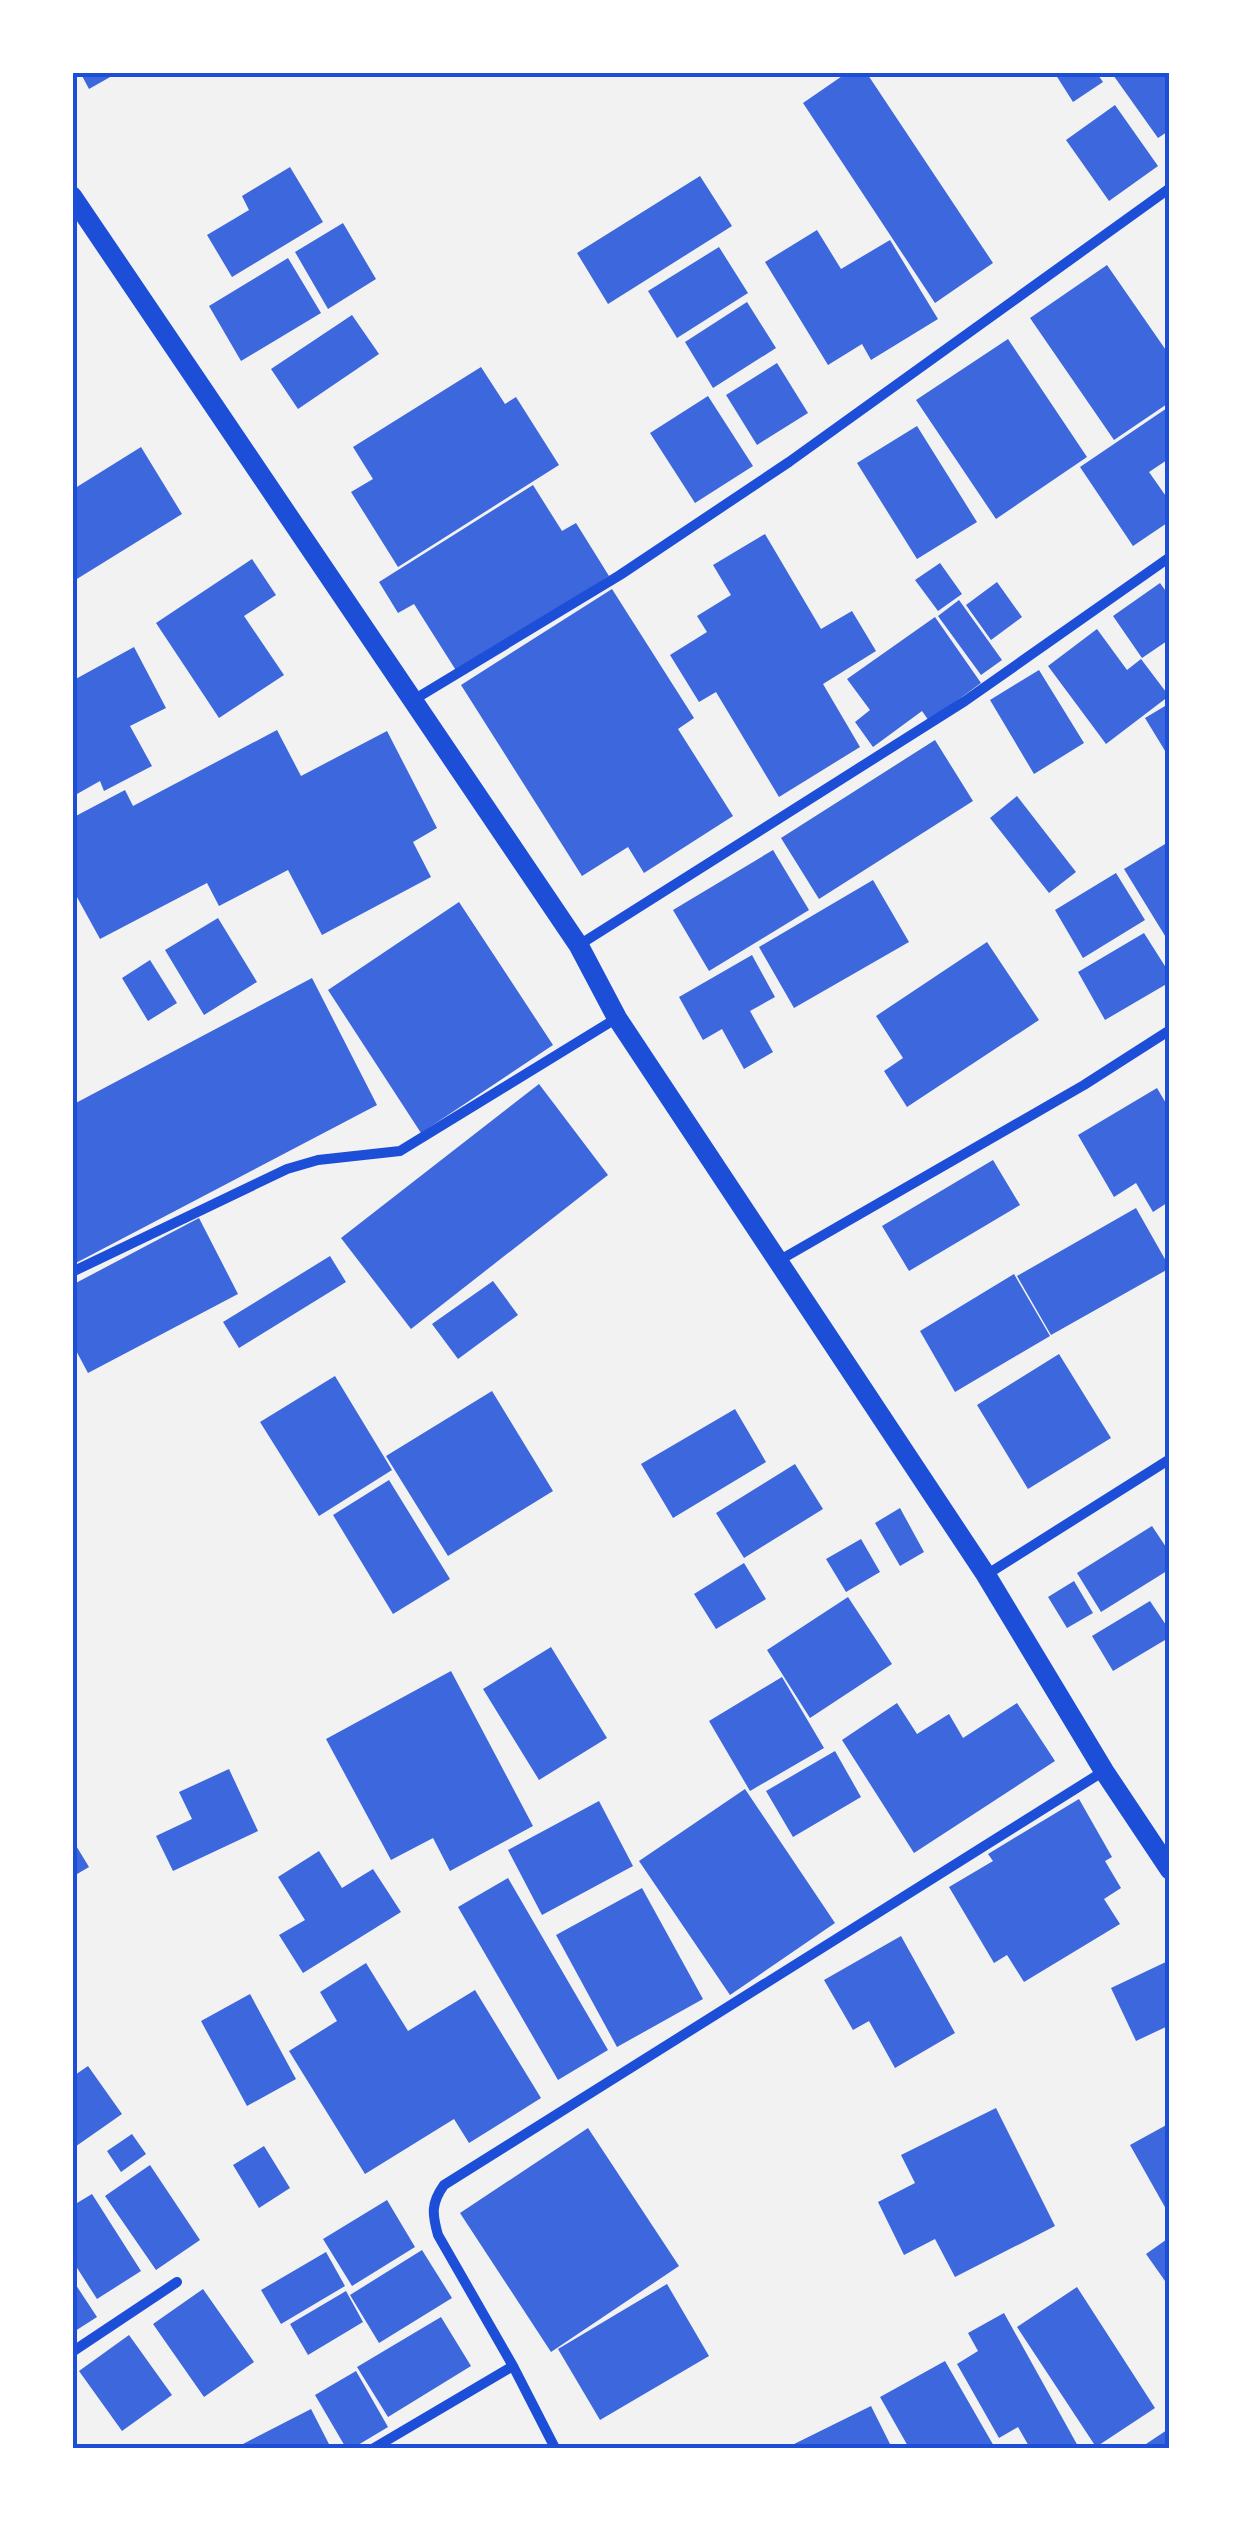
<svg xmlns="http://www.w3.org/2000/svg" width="1242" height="2521" font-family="Overpass,sans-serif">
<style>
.building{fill:#3d67dc}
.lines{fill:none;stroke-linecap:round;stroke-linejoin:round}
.minor{stroke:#1d4ed8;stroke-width:10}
.secondary{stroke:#1d4ed8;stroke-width:20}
.neatline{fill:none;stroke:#1d4ed8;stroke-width:4}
</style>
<rect width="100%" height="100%" fill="#f2f2f2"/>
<path class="building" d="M80,72H119L89,89Z
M848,72H866L993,263L935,303L803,103Z
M1054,72H1096L1103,82L1073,102Z
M1111,72H1170V130L1158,138Z
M1115,105L1158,166L1109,201L1066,140Z
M290,167L323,222L232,277L207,235L249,210L242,196Z
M700,176L732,226L608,304L577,253Z
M343,223L376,279L328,309L295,252Z
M817,230L841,269L890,240L938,319L871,360L862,344L828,365L765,262Z
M719,247L748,293L677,338L648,291Z
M288,258L321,313L241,361L209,306Z
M1107,265L1170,356V402L1114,440L1030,318Z
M747,302L776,348L713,388L685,342Z
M352,315L379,354L298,409L271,369Z
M1008,339L1087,457L996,519L916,400Z
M777,363L808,413L757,445L726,395Z
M481,367L505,404L516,397L559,465L398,567L351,492L373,479L353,447Z
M708,396L753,466L695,503L650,433Z
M1170,406V458L1149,472L1170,502V521L1133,546L1080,467Z
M917,426L977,522L917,559L857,463Z
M141,447L182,514L72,582V490Z
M533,485L562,531L576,523L609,576L457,672L414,604L398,613L379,582Z
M765,534L821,629L852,611L876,651L823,684L860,747L779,797L716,692L699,702L670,655L707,632L697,616L731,595L713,565Z
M252,559L276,595L244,616L284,675L219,718L156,623Z
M940,563L962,594L938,611L915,580Z
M997,582L1022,617L991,640L966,605Z
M1160,583L1170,597V639L1142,658L1113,616Z
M612,589L694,718L678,729L733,816L644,873L628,847L582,876L461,685Z
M959,600L1002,660L981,675L938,616Z
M935,617L981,683L929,721L922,711L873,747L855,722L870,710L847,679Z
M1097,629L1127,670L1141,659L1169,696L1106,744L1048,666Z
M134,647L166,708L130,726L152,766L104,791L100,781L77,794L72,786V681Z
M1039,670L1084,743L1034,774L990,700Z
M1170,703V759L1145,718Z
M277,730L301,776L387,731L437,828L413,842L431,877L322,935L288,870L219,906L207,883L100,939L72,888V818L125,790L133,806Z
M935,740L973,801L819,899L781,838Z
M1017,796L1076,872L1049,893L990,818Z
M1170,841V944L1124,869Z
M773,850L809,910L709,971L673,910Z
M1116,873L1145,920L1083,958L1055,910Z
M873,880L909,942L794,1008L759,947Z
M459,902L553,1045L421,1133L328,990Z
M218,918L257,982L204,1015L165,950Z
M1144,933L1170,974V982L1105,1020L1078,972Z
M987,942L1039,1020L907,1107L884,1071L903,1058L876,1016Z
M752,955L775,997L750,1011L773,1052L744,1069L722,1029L703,1040L679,997Z
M150,960L177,1003L148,1021L122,978Z
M312,978L377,1105L72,1265V1105Z
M539,1084L608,1175L411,1329L341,1238Z
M1157,1088L1170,1110V1201L1153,1212L1136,1183L1114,1197L1078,1135Z
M993,1160L1020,1205L909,1271L882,1226Z
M1136,1208L1170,1268L1051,1335L1017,1276Z
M199,1218L238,1294L88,1373L72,1343V1285Z
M330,1256L346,1282L239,1348L223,1322Z
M1014,1274L1050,1336L955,1392L920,1331Z
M493,1281L518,1315L458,1359L432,1324Z
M1059,1354L1111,1438L1028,1489L977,1405Z
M335,1376L392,1470L319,1516L260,1422Z
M492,1391L553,1491L448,1556L386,1456Z
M735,1409L766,1462L673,1518L641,1464Z
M795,1464L823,1509L744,1558L716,1513Z
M389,1480L450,1579L393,1614L333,1515Z
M900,1508L924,1552L900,1566L875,1523Z
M1152,1526L1170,1553V1569L1101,1612L1077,1573Z
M861,1539L880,1572L846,1592L826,1559Z
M744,1563L766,1599L716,1629L694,1594Z
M1074,1581L1093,1613L1067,1628L1048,1597Z
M848,1597L892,1664L810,1718L767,1650Z
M1150,1601L1170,1631V1637L1113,1671L1092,1636Z
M551,1647L607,1738L539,1780L483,1689Z
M451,1671L533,1826L450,1871L433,1838L391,1860L326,1739Z
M782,1677L824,1748L750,1791L709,1721Z
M897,1703L917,1734L949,1714L963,1738L1017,1703L1055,1761L914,1853L842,1740Z
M835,1751L861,1797L793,1837L766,1791Z
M229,1769L258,1831L173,1871L156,1836L192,1819L179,1792Z
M745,1789L835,1923L730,1995L639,1861Z
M1079,1799L1112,1857L1105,1861L1121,1888L1104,1899L1120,1924L1024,1982L1007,1955L994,1963L949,1887L993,1861L988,1854Z
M599,1801L633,1866L542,1915L508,1850Z
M72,1839L89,1867L72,1877Z
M319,1851L342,1888L373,1869L401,1912L303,1973L279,1935L305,1920L278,1877Z
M508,1878L608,2050L558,2080L458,1907Z
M642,1888L703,1999L617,2047L556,1935Z
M901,1936L955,2033L895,2068L869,2021L853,2030L824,1980Z
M1170,1960V2025L1136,2041L1111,1988Z
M366,1963L408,2031L475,1990L541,2098L469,2143L454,2119L365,2174L289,2051L337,2021L320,1992Z
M250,1994L296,2079L247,2106L201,2021Z
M88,2066L122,2114L72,2149V2077Z
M996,2108L1055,2226L955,2277L935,2239L904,2255L878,2202L915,2183L901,2155Z
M1170,2123V2207L1166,2209L1130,2145Z
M588,2128L679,2266L551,2352L460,2213Z
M132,2134L146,2154L121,2172L107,2151Z
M264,2146L290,2188L259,2208L233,2165Z
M150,2165L200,2240L156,2270L105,2196Z
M92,2194L141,2271L97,2299L72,2260V2206Z
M387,2200L415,2247L352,2286L323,2239Z
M1170,2237V2288L1146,2254Z
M422,2250L452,2298L379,2343L350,2295Z
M326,2252L345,2286L281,2324L261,2290Z
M72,2279L97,2317L72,2333Z
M667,2284L709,2356L600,2420L558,2349Z
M1077,2287L1155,2408L1096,2447L1017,2327Z
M203,2289L254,2362L204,2397L153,2324Z
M346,2291L363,2322L308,2355L290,2324Z
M1004,2313L1079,2448H1030L1018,2427L999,2438L957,2364L978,2351L968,2333Z
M441,2317L471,2366L388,2417L357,2367Z
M129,2335L172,2395L122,2431L79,2371Z
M945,2361L995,2448H909L880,2397Z
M356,2371L388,2427L353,2448H346L315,2395Z
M871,2406L892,2448H786Z
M311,2409L331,2448H243L241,2445Z
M1170,2428V2448H1140Z"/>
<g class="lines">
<path class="minor" d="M415,699L620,575L789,462L1170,188
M579,945L965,701L1170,557
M780,1260L1084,1085L1170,1030
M72,1272L287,1169L318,1160L400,1151L617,1018
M986,1575L1170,1459
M72,2352L177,2282
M374,2448L513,2366
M555,2448L513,2366L438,2235C432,2214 431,2203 444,2185L1104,1771"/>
<path class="secondary" d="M72,196L579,946L617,1018L986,1575L1104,1771L1170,1870"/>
</g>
<rect width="1242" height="2521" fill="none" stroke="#ffffff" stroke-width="150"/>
<rect x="75" y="75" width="1092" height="2371" class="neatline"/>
</svg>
